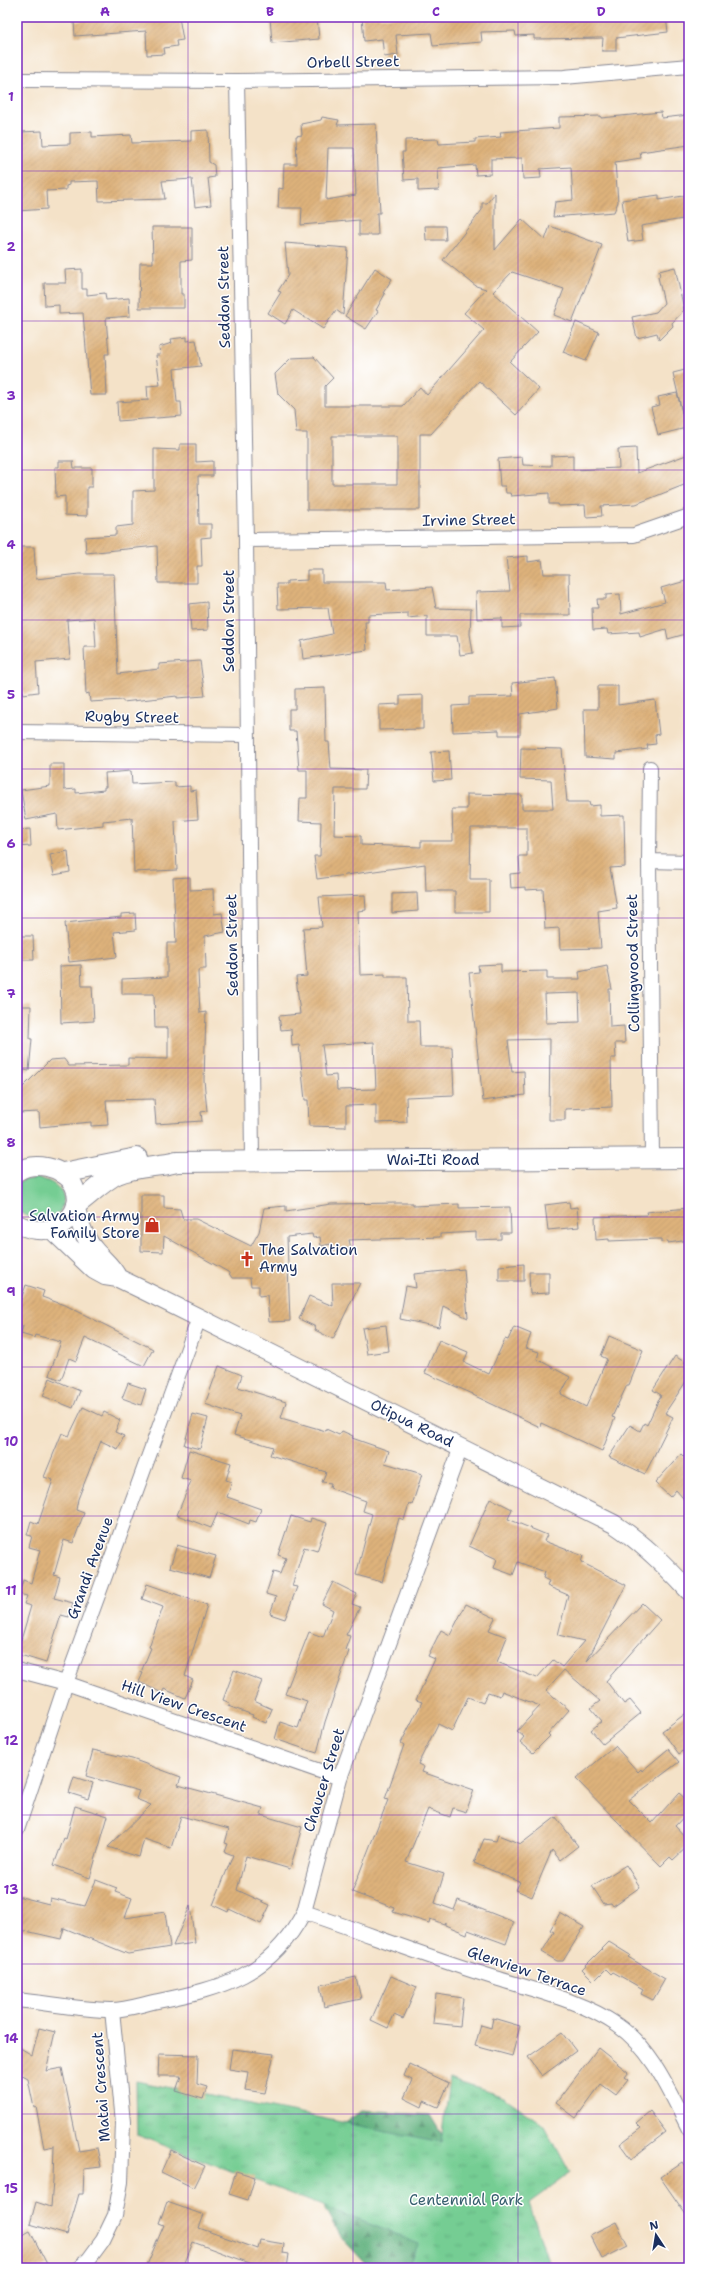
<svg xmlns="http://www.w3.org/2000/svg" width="706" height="2285" font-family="'Shantell Sans',sans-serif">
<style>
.grass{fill:#74cd93;stroke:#487e78}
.forest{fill:url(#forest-firs);stroke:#3d706e}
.park{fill:url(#park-tufts);stroke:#487e78}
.building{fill:url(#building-hatch);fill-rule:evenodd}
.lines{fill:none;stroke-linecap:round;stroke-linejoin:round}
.minor-casing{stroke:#888893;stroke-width:16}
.tertiary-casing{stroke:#888893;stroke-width:20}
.secondary-casing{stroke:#888893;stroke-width:22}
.minor{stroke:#fff;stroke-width:14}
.tertiary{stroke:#fff;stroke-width:18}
.secondary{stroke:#fff;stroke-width:20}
.grid{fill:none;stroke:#7b2cbf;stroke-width:1;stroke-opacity:0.55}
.labels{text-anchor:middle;stroke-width:3;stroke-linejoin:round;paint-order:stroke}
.street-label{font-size:15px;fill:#1b2f5e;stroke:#fff}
.poi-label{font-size:15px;fill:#1b2f5e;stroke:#fff;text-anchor:end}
.park-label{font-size:15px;fill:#365e6e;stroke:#fff}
.neatline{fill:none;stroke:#7b2cbf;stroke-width:1.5}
.grid-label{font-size:13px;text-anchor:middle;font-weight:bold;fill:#7b2cbf}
</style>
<defs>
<pattern id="forest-firs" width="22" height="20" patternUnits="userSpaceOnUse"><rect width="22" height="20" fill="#5fb07d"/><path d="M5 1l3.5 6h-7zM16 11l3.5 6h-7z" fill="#4e906a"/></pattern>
<pattern id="park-tufts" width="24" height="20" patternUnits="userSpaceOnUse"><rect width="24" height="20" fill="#74cd93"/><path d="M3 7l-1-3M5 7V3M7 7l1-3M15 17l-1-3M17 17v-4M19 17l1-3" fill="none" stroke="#64b081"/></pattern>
<pattern id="building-hatch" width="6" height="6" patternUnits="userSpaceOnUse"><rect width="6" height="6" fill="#deb27c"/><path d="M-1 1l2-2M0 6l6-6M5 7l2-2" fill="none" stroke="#be996e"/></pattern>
</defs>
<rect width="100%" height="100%" fill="#fff"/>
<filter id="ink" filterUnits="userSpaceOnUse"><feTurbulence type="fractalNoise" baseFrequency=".025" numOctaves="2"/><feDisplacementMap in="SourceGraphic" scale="8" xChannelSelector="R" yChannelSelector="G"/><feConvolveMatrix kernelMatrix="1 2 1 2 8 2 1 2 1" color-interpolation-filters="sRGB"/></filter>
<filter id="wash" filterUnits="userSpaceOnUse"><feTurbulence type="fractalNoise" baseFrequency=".012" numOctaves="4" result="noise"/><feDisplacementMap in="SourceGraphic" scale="16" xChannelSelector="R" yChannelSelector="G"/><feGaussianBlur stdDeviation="0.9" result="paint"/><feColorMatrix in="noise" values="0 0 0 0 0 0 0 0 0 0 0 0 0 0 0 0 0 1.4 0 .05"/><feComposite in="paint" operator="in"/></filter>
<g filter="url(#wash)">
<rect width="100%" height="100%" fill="#f4e2c8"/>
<path class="grass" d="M38,1178C51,1181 61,1186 64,1199L60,1212C46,1220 29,1222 17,1209L19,1183L24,1180Z"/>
<path class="forest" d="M361,2111L430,2115L470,2181L537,2268H373L368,2266L339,2235L305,2175L335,2130Z"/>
<path class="park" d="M449,2079L504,2097L545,2126L570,2173L529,2203L550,2268H407L419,2243L137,2135L136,2081L441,2142Z"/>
<g id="blocks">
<path class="building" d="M81,17H179L183,40L176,41L177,46L164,48L165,54L147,55L146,31L75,36L74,21H81Z
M270,17H317L319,39L272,43Z
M362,17H666L668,32L616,38V51H602L603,38L534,39V35L516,36L515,31L481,32L482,42L433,46L431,33L396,35L398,55L384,57L382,39L364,41Z
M661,112L662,118L689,115V145L640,152L641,158L615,162L618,202L614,212L553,217L555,202L573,200L571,167L540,169L541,178L523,179L522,158L491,159V174L476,175L475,165L438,168L439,190L418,191V179L404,180L402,152H405V140L438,139L439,144L475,142V139L501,137L500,132L559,128V117L601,116V118Z
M322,117L339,120L337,125L376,124L380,213H377L378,235H359V220L301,225L302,208H278L279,188L283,189L284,164H297L296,136L302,135L301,124L321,120ZM328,148H354L356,195L326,200Z
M208,130L209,162L214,165L215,177L208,178L211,205L195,207L192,179L162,181L165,199L99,201L98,181L69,182V185L66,186V190L46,191L47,209L17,211V144L22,143L21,132L42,131L43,145L70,144V133L92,132V137L131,135L132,143L191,141V131Z
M495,193V250L522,219L545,240L550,226L602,245L572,322L554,315L564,289L512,272L493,292L538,332L510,362L539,389L516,415L479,381L431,434H420V510H307V433H296L294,410L278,394L275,374L291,358L314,357L333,378L325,386V406H403L420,387L427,395L484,330L464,313L486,289L476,286L443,260L482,210V203H487ZM332,436H397V484H332Z
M659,195V200L689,195V218L641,226L643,240L628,242L622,200Z
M425,226H445L446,240H426Z
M152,227H192V260L181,261V294H184V308H139L140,263H153Z
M285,243L348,248L343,315L336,310L323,329L293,310L285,324L268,313L281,292L278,291L288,275Z
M675,267L684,310L672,323L673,326L659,340L657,333L637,338L632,317L656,312L664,303L658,277L660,276L659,271Z
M375,268L392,279L383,293L385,294L376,310L378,311L366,329L345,316Z
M82,269V289H87V295L105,293L106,300L129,298L130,316L106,318L109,354H105L107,395H90L83,313L59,314V305L45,306L44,283H66L65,270Z
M576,322L599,332L586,361L563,352Z
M187,337V341L196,340L201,366L174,369L177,402H181L182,416L118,421L117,402L148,400L147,386L160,385L156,355H160L159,347L172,343L171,339Z
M689,369V415L683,416L673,373Z
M677,393L686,428L658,435L651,407L660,405L658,397Z
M180,444H196V462L213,461V476H198L199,524H211V537L201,538L202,566H197V583H158L157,546L86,553L85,537L116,535V527L133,525V491L154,490V449L180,450Z
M636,448L637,473L689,454V483L636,504L601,506L602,516L586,517L585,505L559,506L558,504H549V493L511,496L510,493H506L505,486H500L498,459L522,457L523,465L551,466V456L573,455V470L619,468L618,449Z
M59,461H73L74,468H92V487H87V516L65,515V496L56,497L55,467H59Z
M20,547H34L36,579L79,574H114L118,674L159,669V664L200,661L205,696L177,698V696L123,702V700L90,702L89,693L86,694L84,647H96L94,618L67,620L70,659L36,662L38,692L23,694V691L17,692V657L22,656L17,614V553L21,552Z
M528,556V562L542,560L544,574H569L570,615H520V627L502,628V618L477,619L476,592L510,591L506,558Z
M307,570H322V582H386L387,590L432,587L436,608L471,609L470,634L473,653L460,655L457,636H427V616L408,618V613L368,615V622H365L367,650L303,659L301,641L332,634L328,608L278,609L277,584H287V581L307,580Z
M689,580V633L668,639L666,629L640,637L639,632L608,634L607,629L593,630L592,608H598L597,599H606V595L620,594L621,614L665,602L661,588Z
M207,602L208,630L191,631L189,604Z
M555,678L558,708L520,714V735H499V730L453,732L452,706L469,705V697L513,696L512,683Z
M598,686H618V705L655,700L659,734L655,735L656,744L647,745L648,749L616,753V759L585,757L584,709H598Z
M325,688L326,742H329L331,769L366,770L365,789H335L334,835L361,836V845L421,847V841H453L452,809H467V794L522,795V809H553L551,780L520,779L521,748L562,749L567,802H589L590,806L600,805V816L624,815L625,867L610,868L617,908L598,911L601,948L560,949L559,928L545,929L543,889L525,890V887L511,888L510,874L520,873L519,856H527V828H471L470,879H489V912H455V891H426L425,864L317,879L314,856H320L321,822L299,821L300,798H307V770H299L296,731H289V709H295V689Z
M423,695V729L379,730V705L400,704V696Z
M449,751L451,780L434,781L431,752Z
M50,764H64V790L76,789V793L104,790V787H106L105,773L131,771L132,784L175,782V787L190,786V791L196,790L198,819L175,821L177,870L134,872L132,818L103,821V825L58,830L57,814L26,820L21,790L50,786Z
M30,829L31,846L17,847V830Z
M68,851L70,872L54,875L50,855Z
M190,877V890L213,889L214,914L222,913L225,932L205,936L206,969H199L198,972L200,1013L206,1012L204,1080L207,1111L201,1112L202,1121L156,1124L154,1099L106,1100L108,1125L91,1126V1122L40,1127L39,1112L17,1113V1093L50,1060L64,1059L69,1066L128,1065V1058L168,1059V1028H155L154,994H122V979L167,977V943H176L173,878Z
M417,893L418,911L392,913V894Z
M365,895L366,910L358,911L360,975L385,974V977H407L408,1021H419L420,1047H452L454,1095L406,1097L407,1122L376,1123V1105L346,1106V1127L309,1126L308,1100H305L299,1045L292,1046L291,1029L281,1030L279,1016L300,1014L296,977L307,976L303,928L322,927L319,897ZM374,1042L376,1089L337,1090L336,1075L326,1076L322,1045Z
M135,913L136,930L114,932L117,957L69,962L65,923L121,917V914Z
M17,936H33L34,960H17Z
M501,964V972L547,971V979H580L579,972L607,966L612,989H609L610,1027L624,1026L625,1043H615L616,1058H611L612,1107L565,1109V1120H549L550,1039L508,1040L512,1072L524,1071L525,1095L483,1101L469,973L479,972L478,965ZM579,993L580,1022L546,1023L545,994Z
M81,965L82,986H92L94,1021L61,1023L60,966Z
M17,1006H31L30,1039H32L29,1071L24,1070L22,1078L17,1077Z
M141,1195H164V1208L180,1209L183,1219H196L251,1246L259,1232L264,1208L286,1206V1211L331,1204L398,1203H413V1206L459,1204V1208L510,1207L511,1233H501V1239L476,1240V1232L440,1234V1237L349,1240L351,1248L332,1250L331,1244L321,1246L320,1237L313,1238L312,1234L287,1237L290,1321L269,1322L267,1295L259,1296V1286H251L250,1278H232L228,1272L164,1236L163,1252L141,1251Z
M569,1202L570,1208L577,1207L579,1227L548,1230L545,1205Z
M688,1208L689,1240L668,1243V1241L661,1242V1239H657L609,1241V1239L596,1240L595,1217L647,1215L646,1212Z
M524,1264V1281H499V1266Z
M464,1269L468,1318L443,1306L439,1327L400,1319L406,1286L416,1288L414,1274Z
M529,1272H549V1293L530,1294Z
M332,1283H360L333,1339L315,1330L316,1327L299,1319L309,1296L333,1306Z
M26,1285L44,1291L42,1297L67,1306L153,1349L144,1366L85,1338L76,1361L69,1358L61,1380L49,1375L61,1342L35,1335L34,1338L21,1334L23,1326L17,1323V1311Z
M386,1325L389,1351L367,1354L362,1328Z
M514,1327L531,1334L526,1348L539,1352L537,1359L570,1377L561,1394L586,1407L607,1359L601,1356L609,1336L643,1350L629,1385H627L612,1417L615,1418L602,1451L541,1423L540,1427L473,1395V1394L425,1373L439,1340L468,1352L464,1362L489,1374L505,1339L508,1340Z
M675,1356L689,1365V1377L665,1413L673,1417L645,1474L609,1457L630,1425L640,1431L644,1423L647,1425L661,1395L653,1390Z
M219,1366L242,1375L238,1387L286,1402L281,1418L326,1431V1429L339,1435L342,1431L353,1436L352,1438L389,1451L385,1463L422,1474L412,1505L409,1504L404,1520L399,1518L382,1582L356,1575L372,1514L363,1511L366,1501L330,1488L331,1483L322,1482L326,1472L270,1455L273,1447L234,1435L240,1416L205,1404Z
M50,1378L80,1391L73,1408L43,1396Z
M128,1383L146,1389L141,1405L122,1398Z
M83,1407L102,1416L104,1412L120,1420L115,1432L124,1436L118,1449L101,1441L78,1499L76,1510L84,1513L73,1543L64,1540L54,1575L60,1577L54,1598L73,1603L69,1617L61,1615L46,1663L17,1654V1639L21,1640L31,1606L24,1604L27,1596L19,1594L23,1580L31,1583L40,1550L29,1547L32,1536L27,1535L31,1521L38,1524L53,1480L44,1477L62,1433L69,1436Z
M193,1414L208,1418L200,1449L184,1445Z
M189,1450L231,1463L226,1480L232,1482L227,1497L261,1509L256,1522L250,1520L249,1524L218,1512L211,1528L177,1515L191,1481L181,1478Z
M681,1454L689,1462V1505L676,1490L670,1497L655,1483Z
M490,1498L512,1509L508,1519L547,1535L544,1541L583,1556L581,1562L626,1585L587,1661L642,1603L660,1620L606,1681L624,1704L630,1700L641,1713L603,1744L591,1730L602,1721L591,1708L600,1701L564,1670L546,1690L569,1710L548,1734L550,1736L533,1753L520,1742L524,1737L517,1731L540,1706L502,1691L500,1696L488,1692L483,1703L468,1697L452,1731L438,1724L418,1764L424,1767L422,1772L474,1790L466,1812L453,1808L450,1817L428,1809L406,1862L444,1874L435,1903L454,1910L458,1900L514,1922L506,1944L468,1930L467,1934L445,1925V1922L444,1924L430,1919L429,1923L393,1912L394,1908L352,1892L388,1800L385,1799L404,1745L401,1743L422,1702L416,1700L435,1659L428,1656L441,1630L450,1635L466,1604L495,1618L489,1630L507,1637L497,1662L537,1678L553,1660L562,1667L584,1641L558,1635L568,1595L547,1586L549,1581L543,1578L545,1572L518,1562L513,1575L494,1568L497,1559L469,1546Z
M291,1516L310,1522L311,1518L327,1523L317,1551L304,1547L292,1586L297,1587L285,1619L270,1614L276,1597L266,1594L273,1572L280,1574L286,1558L278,1555Z
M177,1545L216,1556L209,1578L170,1567Z
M333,1582L357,1594L352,1604L360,1607L346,1635L350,1636L345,1650L349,1651L325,1722L317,1753L275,1739L280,1722L298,1728L307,1701L285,1694L309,1632L323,1637L333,1610L322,1604Z
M147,1584L207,1605L185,1676L193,1680L185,1698L164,1689L162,1693L139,1682L143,1673L141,1672L151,1648L149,1647L163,1607L142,1599Z
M234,1670L262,1681L254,1701L272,1709L266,1723L252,1717L253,1715L228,1706L230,1703L223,1700Z
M689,1711V1747L679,1754L662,1731Z
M615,1746L638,1772L641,1769L642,1771L668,1749L679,1762L629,1800L652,1823L679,1793L689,1802V1811L675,1826L689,1841V1845L673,1860L670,1857L661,1866L576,1779Z
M93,1750L132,1759L181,1777L178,1785L263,1808L261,1815L302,1827L290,1869L246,1856L237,1890L270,1905L261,1924L229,1909L228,1912L213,1905L233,1855L225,1852L228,1844L225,1843L229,1829L181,1816L171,1848L144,1839L139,1857L108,1847L151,1805L136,1799L139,1791L86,1776Z
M74,1777L93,1783L88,1799L69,1793Z
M75,1806L108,1816L90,1878L54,1865L64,1838L66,1839Z
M556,1817L578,1846L560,1860L552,1850L532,1897L516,1890L520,1882L474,1863L484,1839L496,1841L498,1835L521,1844Z
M626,1865L640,1887L613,1906L611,1903L604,1904L592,1886Z
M96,1880L117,1888L115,1892L132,1898L125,1918L165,1912L170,1947L128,1954L64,1928L61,1939L17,1929V1896L49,1904L50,1898L85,1906Z
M190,1906L195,1943L173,1946Z
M560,1913L584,1927L563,1961H557L542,1952L554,1932L550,1930Z
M609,1942L630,1955L628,1957L665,1979L653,2000L641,1994L643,1989L613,1972L611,1974L606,1969L594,1981L582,1969Z
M391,1976L417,1987L403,2019L394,2015L388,2028L371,2020Z
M356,1977L361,1999L324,2007L320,1985Z
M436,1994L463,1998L460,2026L433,2023Z
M493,2018L520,2026L512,2056L475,2046L481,2025L491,2028Z
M39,2028L55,2032L46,2071L62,2068L79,2151L97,2148L101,2167L84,2169L83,2194H79L67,2235L30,2224L36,2202L51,2207L53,2180L54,2146L44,2148L36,2107L34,2108L28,2079L17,2073V2046L32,2055Z
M562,2033L576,2051L542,2076L528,2057Z
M598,2048L628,2072L624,2077L628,2080L616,2095L601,2084L576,2118L556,2103Z
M232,2049L274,2054L265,2093L245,2090L248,2072L229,2069Z
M159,2054L198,2055L197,2084L207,2087L203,2099L176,2091L181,2076H158Z
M409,2064L449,2083L438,2107L424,2101L422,2107L404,2098L412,2080L404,2076Z
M650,2111L666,2132L631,2159L620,2144L641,2128L636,2123Z
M171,2150L205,2166L194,2188L161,2172Z
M682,2162L689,2172V2219L660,2177Z
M236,2171L255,2177L248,2200L229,2194Z
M167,2202L204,2215L199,2228L258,2249L260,2240L284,2244L283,2253L289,2254L287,2268H254L255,2265L193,2242L183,2268H156L147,2265L164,2225L159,2223Z
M616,2222L628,2246L602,2259L590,2235Z
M30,2231L47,2264L39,2268H17V2238Z"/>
</g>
</g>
<g filter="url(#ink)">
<use href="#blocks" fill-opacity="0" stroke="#888893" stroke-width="1"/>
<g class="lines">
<defs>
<path id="minor" d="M17,80L237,81L564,77L689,66
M237,81L246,540L252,1161
M246,540L634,535L689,516
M17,732L247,735
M650,768L649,861L652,1158
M649,861L689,862
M17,1670L66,1683L340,1778
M17,1830L66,1683L199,1318
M304,1912C369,1934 433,1959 499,1979C540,1992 582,2001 617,2025C653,2050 670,2092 689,2129
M17,2000C48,2003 80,2010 111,2010C126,2010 143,2004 158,2001C223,1988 271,1975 304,1912L340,1778L461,1447
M79,2268L89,2259L103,2240L115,2215L121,2182L123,2122L112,2010"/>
<path id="tertiary" d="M17,1172C26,1166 37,1165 47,1167C102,1180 74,1251 17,1224
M76,1209C80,1223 84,1238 94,1249C103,1260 112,1265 118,1278
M52,1230L94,1270L105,1276L118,1278L145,1291L614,1524C643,1543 666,1566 689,1591"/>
<path id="secondary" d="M63,1173L137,1158
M77,1204C90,1195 103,1181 117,1174C136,1166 158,1167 177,1162L689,1158"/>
</defs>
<use href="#minor" class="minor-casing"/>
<use href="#tertiary" class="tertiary-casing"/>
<use href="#secondary" class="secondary-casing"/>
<use href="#minor" class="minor"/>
<use href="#tertiary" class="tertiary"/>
<use href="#secondary" class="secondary"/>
</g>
</g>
<path class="grid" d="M188,17V2268M353,17V2268M518,17V2268M17,171H689M17,321H689M17,470H689M17,620H689M17,769H689M17,918H689M17,1068H689M17,1217H689M17,1367H689M17,1516H689M17,1665H689M17,1815H689M17,1964H689M17,2114H689"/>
<defs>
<symbol id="shop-bare" viewBox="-9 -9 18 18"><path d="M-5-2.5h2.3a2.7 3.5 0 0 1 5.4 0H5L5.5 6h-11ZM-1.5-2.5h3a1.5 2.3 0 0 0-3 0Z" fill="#c8321e" stroke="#fff" stroke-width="2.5" paint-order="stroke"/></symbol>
<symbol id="church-bare" viewBox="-9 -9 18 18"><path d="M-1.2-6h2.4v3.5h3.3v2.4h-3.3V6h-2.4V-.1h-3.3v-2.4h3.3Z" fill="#c8321e" stroke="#fff" stroke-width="2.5" paint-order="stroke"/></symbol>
</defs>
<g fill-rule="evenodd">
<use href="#shop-bare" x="141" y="1214" width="22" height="22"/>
<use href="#church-bare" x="236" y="1248" width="22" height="22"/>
</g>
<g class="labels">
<g class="street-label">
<text transform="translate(353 62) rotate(-1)" y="5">Orbell Street</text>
<text transform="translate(224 297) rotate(-91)" y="5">Seddon Street</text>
<text transform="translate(469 520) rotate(-1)" y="5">Irvine Street</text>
<text transform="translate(229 621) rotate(-90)" y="5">Seddon Street</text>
<text transform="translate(132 717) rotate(1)" y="5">Rugby Street</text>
<text transform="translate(232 945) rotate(-91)" y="5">Seddon Street</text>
<text transform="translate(633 963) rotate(-91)" y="5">Collingwood Street</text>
<text x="433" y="1165">Wai-Iti Road</text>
<text transform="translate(412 1423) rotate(26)" y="5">Otipua Road</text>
<text transform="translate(90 1568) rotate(-70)" y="5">Grandi Avenue</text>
<text transform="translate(184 1706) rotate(19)" y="5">Hill View Crescent</text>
<text transform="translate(324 1780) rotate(-73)" y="5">Chaucer Street</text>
<text transform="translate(527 1971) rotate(19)" y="5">Glenview Terrace</text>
<text transform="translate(101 2087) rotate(-94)" y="5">Matai Crescent</text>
</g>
<g class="poi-label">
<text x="140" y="1221">Salvation Army<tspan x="140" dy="17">Family Store</tspan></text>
<text x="259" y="1255" text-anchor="start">The Salvation<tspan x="259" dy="17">Army</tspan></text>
</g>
<g class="park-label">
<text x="466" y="2205">Centennial Park</text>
</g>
</g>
<rect width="706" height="2285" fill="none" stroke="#fff" stroke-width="44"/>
<g transform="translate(656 2235) rotate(348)" stroke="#ffffff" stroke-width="3" paint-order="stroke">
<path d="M0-3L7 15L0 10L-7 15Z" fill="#1b2f5e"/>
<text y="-6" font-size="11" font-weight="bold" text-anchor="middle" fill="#1b2f5e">N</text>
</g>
<rect x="22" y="22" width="662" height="2241" class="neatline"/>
<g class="grid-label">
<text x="105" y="16">A</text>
<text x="270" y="16">B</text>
<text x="436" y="16">C</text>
<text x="601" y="16">D</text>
<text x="11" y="101">1</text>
<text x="11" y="251">2</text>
<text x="11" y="400">3</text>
<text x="11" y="549">4</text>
<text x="11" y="699">5</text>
<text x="11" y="848">6</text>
<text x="11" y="998">7</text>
<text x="11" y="1147">8</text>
<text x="11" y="1296">9</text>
<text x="11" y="1446">10</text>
<text x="11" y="1595">11</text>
<text x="11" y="1745">12</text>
<text x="11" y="1894">13</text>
<text x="11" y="2043">14</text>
<text x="11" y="2193">15</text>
</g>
</svg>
